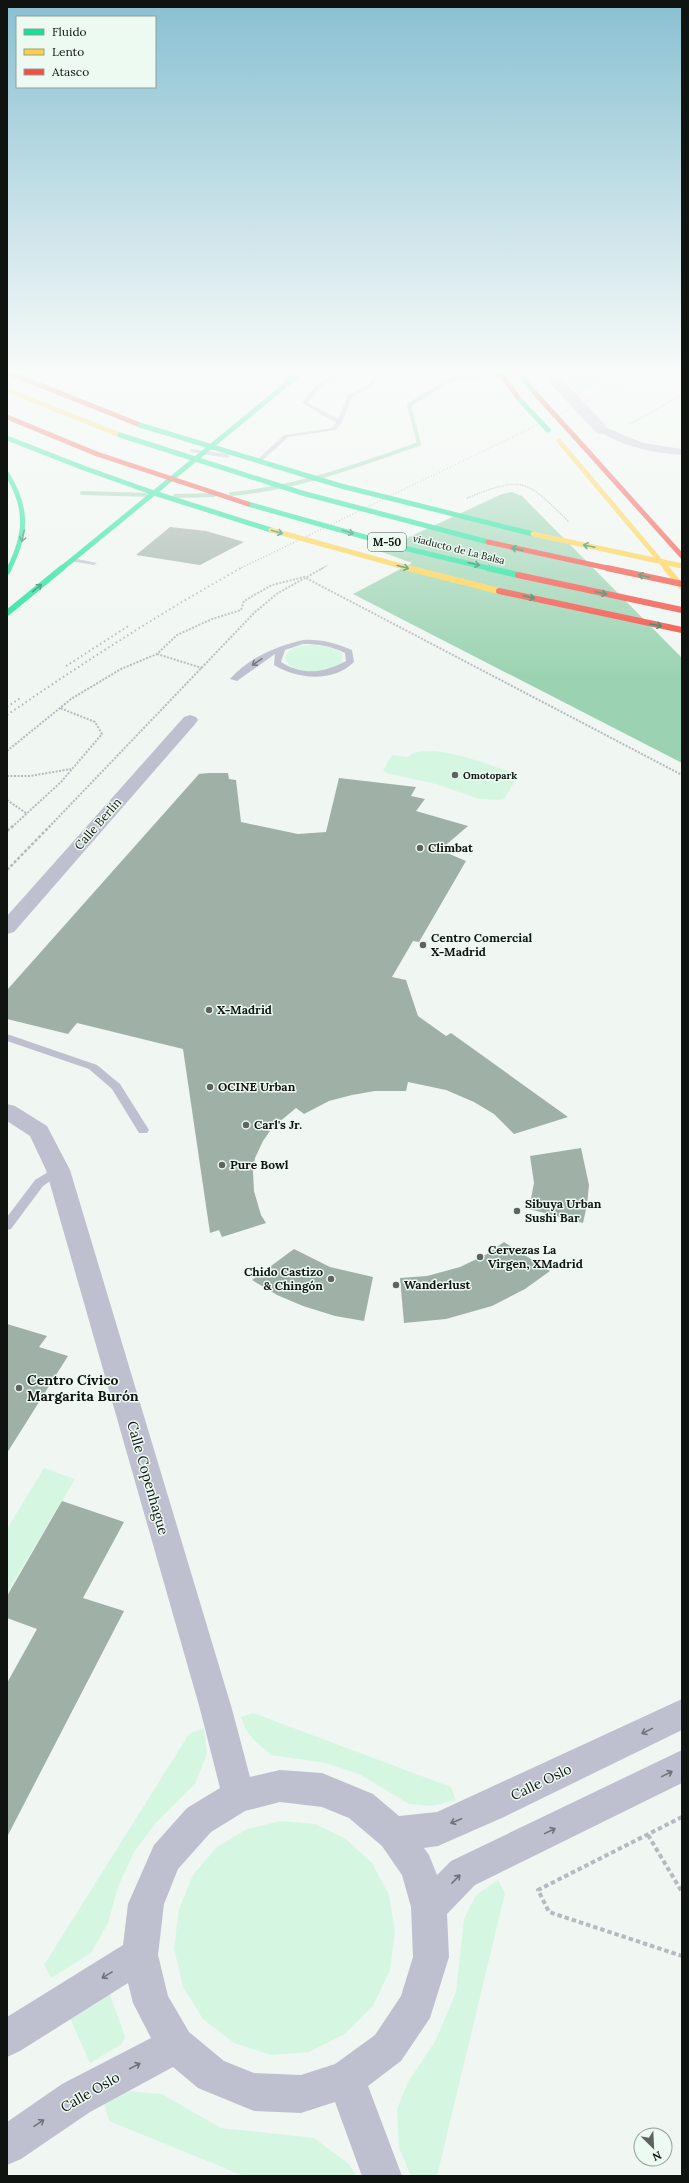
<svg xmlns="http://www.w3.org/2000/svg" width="689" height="2183" font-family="Lora,serif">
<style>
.green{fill:#d5f7e2}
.water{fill:#9bd3b2}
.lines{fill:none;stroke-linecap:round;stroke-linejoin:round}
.stream{stroke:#9bd3b2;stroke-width:4}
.building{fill:#9fb1a7}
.path-far3{stroke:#b6b9bf;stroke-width:1.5;stroke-dasharray:1.5 1;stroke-linecap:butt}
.path-far2{stroke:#b6b9bf;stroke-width:2;stroke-dasharray:2 1.5;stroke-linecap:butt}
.path-far1{stroke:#b6b9bf;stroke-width:2.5;stroke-dasharray:3 2;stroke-linecap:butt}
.path{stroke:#b6b9bf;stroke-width:4;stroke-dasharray:4.5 3;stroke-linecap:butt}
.lane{fill:#bfc0cf;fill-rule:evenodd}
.street{fill:#bfc0cf;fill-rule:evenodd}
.fast-far1{stroke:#16e098;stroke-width:5}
.fast{stroke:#16e098;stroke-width:6}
.slow-far1{stroke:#ffcf43;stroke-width:5}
.slow{stroke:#ffcf43;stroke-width:6}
.jam{stroke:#f24e42;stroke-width:5}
.rail-far1{stroke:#b3b5bb;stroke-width:1.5;stroke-dasharray:1 2;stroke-linecap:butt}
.rail{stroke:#b3b5bb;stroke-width:2;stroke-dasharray:1.5 3;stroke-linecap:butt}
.street-bridge{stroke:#bfc0cf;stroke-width:12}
.fast-bridge-far1{stroke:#16e098;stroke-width:5}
.fast-bridge{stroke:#16e098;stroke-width:6}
.slow-bridge-far1{stroke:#ffcf43;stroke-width:5}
.slow-bridge{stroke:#ffcf43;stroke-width:6}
.jam-bridge-far1{stroke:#f24e42;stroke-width:5}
.jam-bridge{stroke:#f24e42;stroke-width:6}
.oneway{stroke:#13845b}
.oneway2{stroke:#70737a}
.poi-dot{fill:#5e6360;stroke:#ecfaf1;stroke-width:1.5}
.labels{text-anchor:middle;stroke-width:3;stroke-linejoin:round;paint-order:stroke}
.far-street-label{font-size:10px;fill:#0f1411;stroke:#ecfaf1}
.far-poi-label{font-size:10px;font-weight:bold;fill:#0f1411;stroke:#ecfaf1;text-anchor:start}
.shield{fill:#ecfaf1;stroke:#515954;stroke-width:1}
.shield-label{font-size:11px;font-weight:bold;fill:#0f1411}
.street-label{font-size:12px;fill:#0f1411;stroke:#ecfaf1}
.poi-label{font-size:12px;font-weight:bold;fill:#0f1411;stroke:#ecfaf1;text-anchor:start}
.near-poi-label{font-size:14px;font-weight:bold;fill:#0f1411;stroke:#ecfaf1;text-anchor:start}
.near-street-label{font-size:14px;fill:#0f1411;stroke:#ecfaf1}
</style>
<rect width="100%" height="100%" fill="#f0f6f2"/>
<path class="green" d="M556,371H625L585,389L580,395Z
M314,645L331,647L342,653V662C328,673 295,677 285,659C287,646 303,645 314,645Z
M424,751C454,750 486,764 514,773L517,778L504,799L500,800L479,799L436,784L386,773L383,770L392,755L408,757L413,753Z
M44,1468L75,1479L7,1593V1529Z
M253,1713L451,1787L456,1800L431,1806L409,1804L361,1775L326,1763L271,1755L255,1741L246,1730L241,1717Z
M204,1728L207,1754L195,1784L155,1824L134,1852L118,1887L108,1923L91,1953L51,1978L44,1965L189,1734Z
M281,1821L315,1824L346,1839L372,1863L389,1895L395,1932L390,1970L373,2006L345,2034L309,2052L271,2055L234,2043L203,2019L183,1987L174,1948L179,1909L193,1875L217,1847L247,1829Z
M498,1880L505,1893L437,2176H411L399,2148L397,2109L408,2082L436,2040L456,1992L464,1919L476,1895Z
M105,1993L110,1994L125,2037L122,2044L90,2063L68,2014Z
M126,2091L162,2094L221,2128L314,2138L349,2164L356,2176H244L109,2121L104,2103Z"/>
<path class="water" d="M512,492L522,496L682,658V763L353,594L412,563L379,551L502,494Z"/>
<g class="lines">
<path class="stream" d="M82,493L152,495
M231,494C297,488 357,466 419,444L409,405L453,378L530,371
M175,496L214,495"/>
</g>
<path class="building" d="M170,527L206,531L244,542L200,565L136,555Z
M209,773H228L229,779L236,780L241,822L298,834L326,832L339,778L416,787L411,796L425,799L416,811L468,826L440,850L466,861L419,942L413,941L392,977L406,980L418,1016L446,1036L451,1033L568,1117L514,1134L494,1114L474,1102L446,1090L408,1082L406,1091H375L352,1095L329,1101L304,1114L296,1108L272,1128L263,1141L255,1158L253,1172L254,1191L261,1215L266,1223L222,1237L219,1230L210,1233L183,1049L77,1023L68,1034L7,1019V990L199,774Z
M581,1148L589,1185L587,1205L583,1223L529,1209L534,1183L530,1156Z
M504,1242L550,1271L525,1289L492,1306L446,1319L404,1323L400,1278L427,1276L460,1267L487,1254Z
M294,1249L330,1267L373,1277L364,1321L335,1316L303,1306L277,1295L252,1280Z
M7,1324L47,1336L39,1347L68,1356L7,1453Z
M62,1501L124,1522L83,1598L124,1611L7,1837V1683L37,1629L7,1618V1596Z"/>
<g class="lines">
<path class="path-far3" d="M583,376L594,371
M630,424L682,395
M467,498C525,475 526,480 569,522
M321,569L328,565"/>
<path class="path-far2" d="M157,654L202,668
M7,751L71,699L121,669L157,654L177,635L212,619L241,610L244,601L272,585L304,577L682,775
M7,776H30L71,769
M7,800L26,813
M12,827L61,782L102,734L95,722L60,708
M49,827L255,612L278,593L323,568"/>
<path class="path-far1" d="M7,831L13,826
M7,870L50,826"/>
<path class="path" d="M682,1817L538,1890L549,1912L682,1956
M648,1835L682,1892"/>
<path class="lane" d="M337,371H344L320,387L308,403L338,419L348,395L368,385L374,376L368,371H374L380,376L372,387L352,397L342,422L336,430L288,437L262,461L248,460L247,459L250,457L259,458L284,435L332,428L336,423L302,403L316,385Z
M192,449L227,454L230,456L227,458L190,452V450Z
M72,558L97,563L94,565L70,561L69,560Z
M303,640C321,639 335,643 352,650L354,662C333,683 296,679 274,665L275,654L237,681L230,679C248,658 277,646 303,640ZM303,644C319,644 331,646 345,653L346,661C324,673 303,676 281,662L285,650Z
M7,1034L97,1065L120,1084L149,1130L147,1133H139L112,1089L89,1069L7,1041Z
M58,1166L62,1167L64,1170L62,1173L43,1186L11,1229L7,1230V1217L35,1180Z"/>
<path class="street" d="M544,371H554L561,381L560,383H552Z
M600,425L643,443L682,449V455C651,453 623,446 596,430L594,428L596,426Z
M190,715L196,717L198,720L196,723L14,932L7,934V916L184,717Z
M7,1104L15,1106L47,1126L70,1170L232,1709L250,1777L280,1770L322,1773L373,1794L399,1816L437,1812L682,1699V1730L504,1817L438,1846L424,1848L429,1855L437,1875L451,1861L682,1750V1783L475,1885L447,1914L449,1957L430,2018L401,2061L368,2086L402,2176H362L335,2102L301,2113L254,2111L198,2088L173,2067L90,2112L21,2159L7,2165V2122L62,2084L151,2038L133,2003L128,1983L20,2051L7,2057V2017L123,1945L128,1904L154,1845L187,1808L220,1788L200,1709L46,1170L30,1136L7,1121ZM280,1802L322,1807L349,1818L382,1846L402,1875L411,1907L413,1957L401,1996L375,2035L335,2064L301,2075L254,2073L224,2061L189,2032L168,1996L158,1955L164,1904L178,1869L211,1832L245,1811Z"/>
<path class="fast-far1" d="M517,371L535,393
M286,379L291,371
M7,438L81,467
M7,474C28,508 27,533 9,569
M61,569L303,371"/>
<path class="fast" d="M7,572L9,568
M7,613L62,568"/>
<path class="slow-far1" d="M7,390L120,435
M559,441L667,569"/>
<path class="slow" d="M666,568L682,587"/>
<path class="jam" d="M498,371L520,400
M7,372L140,425
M7,417L97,454
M575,437L682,556"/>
<path class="rail-far1" d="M239,569L649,371"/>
<path class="rail" d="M66,666L130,625
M7,707L22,697
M7,715C83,663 160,613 241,568"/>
<path class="street-bridge" d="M556,381L600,428"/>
<path class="fast-bridge-far1" d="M520,400L548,430
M140,425L341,486L533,534
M120,435L302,493L488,542
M81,467L154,493L271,530
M248,504L404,548L492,569"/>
<path class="fast-bridge" d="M488,568L518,575"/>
<path class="slow-bridge-far1" d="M271,530L412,569
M533,534L682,566"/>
<path class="slow-bridge" d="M408,568L499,591"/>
<path class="jam-bridge-far1" d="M535,393L575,437
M97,454L248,504
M488,542L612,569"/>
<path class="jam-bridge" d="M607,568L682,584
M518,575L682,610
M499,591L682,630"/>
</g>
<defs><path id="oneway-shaft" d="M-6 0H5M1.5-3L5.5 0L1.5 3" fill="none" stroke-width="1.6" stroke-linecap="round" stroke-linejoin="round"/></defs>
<g class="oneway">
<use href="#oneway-shaft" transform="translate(277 532) rotate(16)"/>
<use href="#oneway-shaft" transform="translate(348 532) rotate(16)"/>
<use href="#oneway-shaft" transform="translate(23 536) rotate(103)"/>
<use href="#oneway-shaft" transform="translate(589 546) rotate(-168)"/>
<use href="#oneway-shaft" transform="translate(517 549) rotate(-167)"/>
<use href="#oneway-shaft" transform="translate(474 564) rotate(13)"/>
<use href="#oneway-shaft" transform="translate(403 567) rotate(15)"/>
<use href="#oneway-shaft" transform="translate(644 576) rotate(-168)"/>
<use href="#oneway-shaft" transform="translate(37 588) rotate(-39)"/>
<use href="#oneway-shaft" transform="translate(601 593) rotate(12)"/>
<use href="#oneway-shaft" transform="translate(529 597) rotate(13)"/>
<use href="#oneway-shaft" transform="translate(656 625) rotate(11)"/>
</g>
<g class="oneway2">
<use href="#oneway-shaft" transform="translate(257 662) rotate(146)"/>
<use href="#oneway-shaft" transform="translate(647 1731) rotate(154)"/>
<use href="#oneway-shaft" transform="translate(667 1774) rotate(-26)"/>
<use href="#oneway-shaft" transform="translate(456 1821) rotate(157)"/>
<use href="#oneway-shaft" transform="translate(550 1831) rotate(-26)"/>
<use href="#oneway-shaft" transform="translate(456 1879) rotate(-46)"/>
<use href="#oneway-shaft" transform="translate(107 1975) rotate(149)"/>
<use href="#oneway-shaft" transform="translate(135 2066) rotate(-28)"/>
<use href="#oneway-shaft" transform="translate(39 2123) rotate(-34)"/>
</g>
<linearGradient id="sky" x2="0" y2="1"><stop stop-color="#89c0d2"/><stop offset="0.55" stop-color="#f8fbf9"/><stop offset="1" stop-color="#f8fbf9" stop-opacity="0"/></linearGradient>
<rect width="689" height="677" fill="url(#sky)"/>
<g class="poi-dot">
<circle cx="455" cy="775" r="4"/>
<circle cx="420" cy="848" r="4"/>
<circle cx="423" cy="945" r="4"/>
<circle cx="209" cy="1010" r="4"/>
<circle cx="210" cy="1087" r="4"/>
<circle cx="246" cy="1125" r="4"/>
<circle cx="222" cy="1165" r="4"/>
<circle cx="517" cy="1211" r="4"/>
<circle cx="480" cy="1257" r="4"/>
<circle cx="331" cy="1279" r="4"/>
<circle cx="396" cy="1285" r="4"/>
<circle cx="19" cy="1388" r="4"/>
</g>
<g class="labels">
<g class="far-street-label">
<text transform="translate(459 549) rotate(14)" y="4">viaducto de La Balsa</text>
</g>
<g class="far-poi-label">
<text x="463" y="779">Omotopark</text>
</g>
<rect class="shield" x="368" y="533" width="38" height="18" rx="3"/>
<g class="shield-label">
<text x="387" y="546">M-50</text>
</g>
<g class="street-label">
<text transform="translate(98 824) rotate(-49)" y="4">Calle Berlín</text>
</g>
<g class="poi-label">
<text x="428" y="852">Climbat</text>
<text x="431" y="942">Centro Comercial<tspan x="431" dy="14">X-Madrid</tspan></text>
<text x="217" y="1014">X-Madrid</text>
<text x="218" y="1091">OCINE Urban</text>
<text x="254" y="1129">Carl's Jr.</text>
<text x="230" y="1169">Pure Bowl</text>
<text x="525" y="1208">Sibuya Urban<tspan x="525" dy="14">Sushi Bar</tspan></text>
<text x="488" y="1254">Cervezas La<tspan x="488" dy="14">Virgen, XMadrid</tspan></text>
<text x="323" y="1276" text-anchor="end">Chido Castizo<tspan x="323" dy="14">&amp; Chingón</tspan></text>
<text x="404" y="1289">Wanderlust</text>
</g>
<g class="near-poi-label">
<text x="27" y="1385">Centro Cívico<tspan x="27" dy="16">Margarita Burón</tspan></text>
</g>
<g class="near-street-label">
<text transform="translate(148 1478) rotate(74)" y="5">Calle Copenhague</text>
<text transform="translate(541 1782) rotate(-26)" y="5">Calle Oslo</text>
<text transform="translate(90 2092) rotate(-30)" y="5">Calle Oslo</text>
</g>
</g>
<rect width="689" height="2183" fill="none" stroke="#0f1411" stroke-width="16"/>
<rect x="16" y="16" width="140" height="72" fill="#ecfaf1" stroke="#949e97"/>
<rect x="24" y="29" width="20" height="6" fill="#16e098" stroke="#949e97"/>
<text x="52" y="36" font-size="12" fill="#0f1411">Fluido</text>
<rect x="24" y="49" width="20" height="6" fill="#ffcf43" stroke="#949e97"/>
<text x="52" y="56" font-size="12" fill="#0f1411">Lento</text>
<rect x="24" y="69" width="20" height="6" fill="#f24e42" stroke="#949e97"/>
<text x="52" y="76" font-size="12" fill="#0f1411">Atasco</text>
<g transform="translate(653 2147) rotate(156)"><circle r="19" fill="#ecfaf1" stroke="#949e97"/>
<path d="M0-3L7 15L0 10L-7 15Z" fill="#5e6360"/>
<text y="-6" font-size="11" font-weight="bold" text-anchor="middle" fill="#0f1411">N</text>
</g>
</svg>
